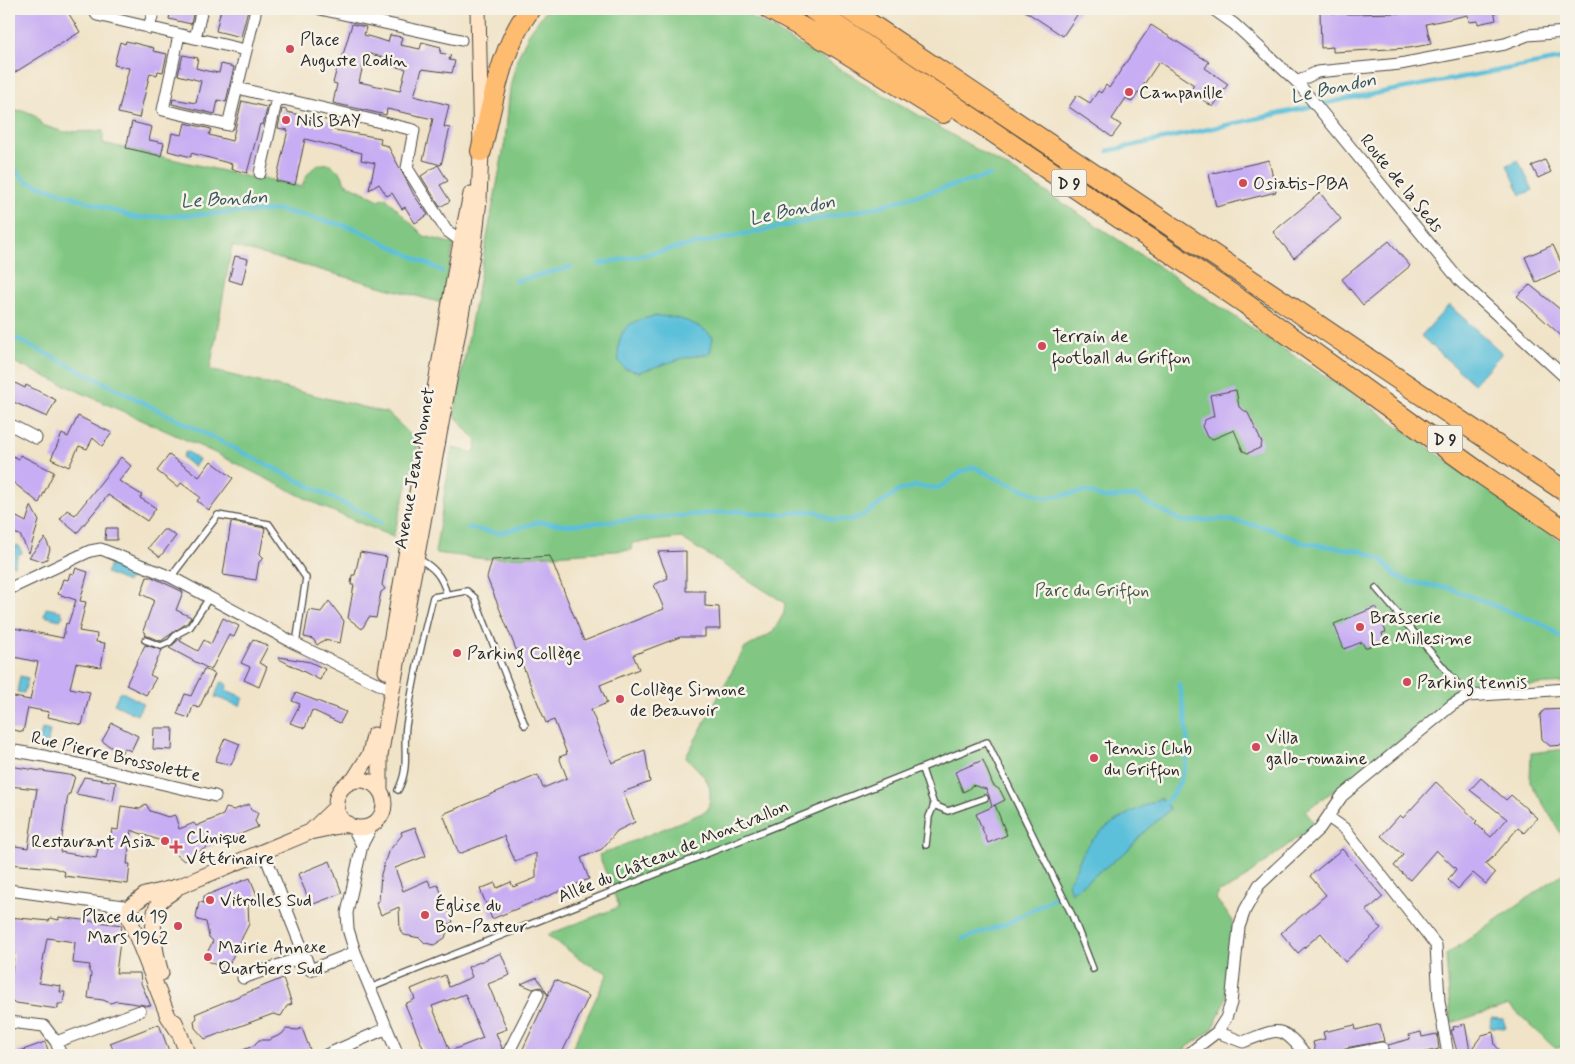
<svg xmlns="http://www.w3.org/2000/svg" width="1575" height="1064" font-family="Mynerve,sans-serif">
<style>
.green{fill:#81c783;stroke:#567957}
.water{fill:#5cc0da;stroke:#447682}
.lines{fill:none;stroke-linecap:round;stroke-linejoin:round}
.stream{stroke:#5cc0da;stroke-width:4.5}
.building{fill:#c7adf3;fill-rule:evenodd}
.lane-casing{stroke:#494742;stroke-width:8}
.street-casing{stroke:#494742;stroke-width:13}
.secondary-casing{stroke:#494742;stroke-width:17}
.highway-casing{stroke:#494742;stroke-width:22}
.lane{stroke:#fff;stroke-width:5.5}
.street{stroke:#fff;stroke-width:11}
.secondary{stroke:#ffe4c6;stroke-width:15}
.highway{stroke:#febc70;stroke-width:20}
.poi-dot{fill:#d1495b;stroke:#f7f3e8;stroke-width:2}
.labels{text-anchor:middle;stroke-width:5;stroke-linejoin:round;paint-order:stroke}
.shield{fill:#f7f3e8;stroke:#686764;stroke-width:1}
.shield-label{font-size:16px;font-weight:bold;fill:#2b2b2b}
.poi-label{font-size:18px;fill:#2b2b2b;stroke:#f7f3e8;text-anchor:start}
.street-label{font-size:18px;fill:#2b2b2b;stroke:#f7f3e8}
.park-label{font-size:18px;fill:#455a45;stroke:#f7f3e8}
.water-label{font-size:19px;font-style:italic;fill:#3a5860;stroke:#f7f3e8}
</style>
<rect width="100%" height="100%" fill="#f7f3e8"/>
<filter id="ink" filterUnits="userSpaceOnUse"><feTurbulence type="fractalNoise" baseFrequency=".02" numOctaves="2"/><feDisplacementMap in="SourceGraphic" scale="10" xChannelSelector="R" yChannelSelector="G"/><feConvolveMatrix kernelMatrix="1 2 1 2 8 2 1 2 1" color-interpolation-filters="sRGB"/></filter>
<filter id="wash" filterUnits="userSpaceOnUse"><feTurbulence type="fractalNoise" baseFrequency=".0096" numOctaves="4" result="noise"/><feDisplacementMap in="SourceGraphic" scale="20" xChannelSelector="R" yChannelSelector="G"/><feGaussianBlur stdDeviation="1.12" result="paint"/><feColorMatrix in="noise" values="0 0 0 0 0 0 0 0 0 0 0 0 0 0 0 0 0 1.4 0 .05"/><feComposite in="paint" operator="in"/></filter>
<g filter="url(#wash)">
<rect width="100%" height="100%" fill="#f0e3c7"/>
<path class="green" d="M547,9H738L1017,173L1367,404L1566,545V683L1469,689L1448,701L1339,791H1333L1305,811L1315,824L1237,884L1219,892L1216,899L1233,921L1225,1001L1213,1029L1176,1055H569L608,973L586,963L547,935L619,907L599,855L707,811C716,782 704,777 686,757L744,649L773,632L784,613L785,603L681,538L632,543L631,550L486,559L435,553L452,448L474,453L477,441L454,415L505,141L510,87L517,59L529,33Z
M23,110L35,115L42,125L64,132L103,131V143L253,178V176L302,187C306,174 314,162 330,164L341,173L345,183L379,200L385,197L424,236L454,244L442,303L232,246L210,370L388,413L419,443L393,537L325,508L215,453L9,360V112Z
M1566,749V842L1530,782L1531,753Z
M1566,871V1047L1555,1048L1509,1005L1451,1023L1446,955Z"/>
<path class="water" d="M1518,160L1533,190L1521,195L1507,165Z
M1449,305L1502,353L1474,384L1421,336Z
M657,316C677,316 699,323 713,337L710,353L684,358L639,372L624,368L619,362C615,331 627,320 657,316Z
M188,452L199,460L194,467L183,458L184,453Z
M18,545L22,553L18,555L14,566L9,564L12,548Z
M111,563L131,572V579L127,582L106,573Z
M46,608L61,611L63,616L60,620L44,616Z
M20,676L28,678L24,693L17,692Z
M224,682L227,685L226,690L243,697L240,706L215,697L220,683Z
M120,691L143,703L137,715L114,704Z
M42,729L50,731L47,747L39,745Z
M1161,798L1170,809L1144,832L1127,851L1071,893L1068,882C1076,872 1078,862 1084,851C1101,824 1133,811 1161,798Z
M1491,1018L1503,1019L1506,1028L1490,1027Z"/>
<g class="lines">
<path class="stream" d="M1108,151L1346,99L1566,58
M9,164L26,181L136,218L280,210L354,228L442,271
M599,264L876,207L990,175
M516,281L571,267
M9,335L381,522
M468,528L499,533L540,522L568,525L739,511L770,515L815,511L834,520H850L862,516L900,490L916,486L937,488L945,484L961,472L974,467L997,479L1046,498L1087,491L1103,498L1137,496L1148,504L1184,522L1222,519L1265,527L1304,543L1361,551L1381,559L1395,575L1409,582L1449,588L1547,626L1559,636H1566
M1161,807C1198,774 1188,728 1179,684
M963,939L1008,923L1054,898"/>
</g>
<g id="blocks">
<path class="building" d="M9,9H66L80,32L9,76Z
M171,9H194L191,24L169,19Z
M221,9H248L241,37L216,31Z
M1022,9H1081L1063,36Z
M1419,9H1494L1496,20L1478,24V21L1469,22L1468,15L1426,24L1431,44L1409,48L1333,52V47L1321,48L1320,10H1332V13L1349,14L1399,13Z
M352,24L366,27L364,35L388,42L390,35L402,37L400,45L420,49L422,42L441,47L440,53L451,55L449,60L455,61L452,73L422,69L414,96L449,105L444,127L450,128L441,165L423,160L433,119L387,109L386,115L333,103L337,84L333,83L338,64L340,65ZM366,53L390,59L388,65L406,69L400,91L359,82Z
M1151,25L1209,62L1205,68L1228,84L1213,107L1190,91L1194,85L1159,62L1132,102L1126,98L1112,119L1121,125L1112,137L1069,107L1077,95L1090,103L1098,91L1101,93L1106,85L1109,88Z
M126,41L154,48L153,51L167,54L163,72L158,71L157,75L150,73L139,118L118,113L129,68L114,65L120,42L125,44Z
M183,55L198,58L196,68L207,71L219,73L221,64L234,67L226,102L218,100L215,114L172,104L173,99L196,103L201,81L178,75Z
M242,101L266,107L268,105L263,125L260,124L247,173L231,169L232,164L191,153V157L168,151L172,133L182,135L185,123L211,129L209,135L232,141Z
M282,109L287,110L286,112L336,122L334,130L381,138L380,144L388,146L414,195L428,215L415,223L405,207L402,209L392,193L387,196L379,184L369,190L375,163L361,160L362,153L305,139L295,185L276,181L288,130L278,128Z
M132,122L152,127L149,140L164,143L161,156L126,148Z
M1269,160L1276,192L1216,207L1209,174Z
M1545,160L1551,172L1538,178L1532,166Z
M438,165L448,181L440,185L450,201L440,207L421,176Z
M1320,193L1341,219L1294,258L1273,232Z
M1389,241L1410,266L1363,305L1342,279Z
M1553,245L1564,269L1536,282L1525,257Z
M235,256L248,259L242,284L229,280Z
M1530,285L1566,314V340L1517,296Z
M9,380L25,388L26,385L56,400L47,417L9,400Z
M1236,390L1239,407L1248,413L1262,443L1260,448L1248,453L1243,451L1234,430L1213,439L1207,437L1202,426L1205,420L1214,416L1210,395Z
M78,416L112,433L102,446L93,438L87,449L79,446L69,467L51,459L62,434L68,437Z
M9,454L19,459L20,455L54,472L39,503L9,479Z
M169,455L199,477L211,461L233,478L209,510L197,501L200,497L181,483L178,487L157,471Z
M121,457L131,466L119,481L142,495L140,498L156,508L147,521L108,495L77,533L60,519L67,510L75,515Z
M31,506L39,521L29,553L20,535L9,532V513L26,522Z
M231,522L265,528L260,554L264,558L259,562L256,580L223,575Z
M106,528H117V540H105Z
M163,530H167L176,536L160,557L148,548Z
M45,538L50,549L47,559L42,561L29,557Z
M686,551V591H705V606L719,607L720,629H705V637H680L633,655L639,669L600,685L607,703L591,710L612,763L645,750L650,782L623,792L635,822L617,831L602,849L581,858L589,879L492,919L480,889L495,883L497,888L511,882L513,887L536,878V853L515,861L504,836L459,854L443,814L538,775L543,788L567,778L559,757L567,754L554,720L546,723L487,578L492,560L550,556L584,641L664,609L654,585L668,578L658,552Z
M360,552L387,557L382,585L385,589L381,592L376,618L369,617L362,629L348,618L354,585H351L352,575H355Z
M76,568L88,572L80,601L86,602L79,631L97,634L96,642L105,643L101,667L76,663L70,688L90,692L82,725L48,717L49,712L28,708L23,732L9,729V696L30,700L38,662L9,656V627L63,638L66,623L68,624L76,600L58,594L63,579L68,580L70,573L74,574Z
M147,577H152L183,592L176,610L191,617L187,623L161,641L145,635L146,633L143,631L154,600L141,594Z
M329,601L344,621L340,643L324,640L317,645L313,639L304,637L309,610L321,612Z
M1376,607L1386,632L1382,633L1384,640L1365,648L1362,642L1344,649L1334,624Z
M223,618L239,626L234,637L229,635L211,670L169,648L182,637L180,641L198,651L204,640L211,644Z
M253,639L268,646L259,663L267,667L259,687L244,680L250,667L241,663Z
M145,645L162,650L150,675L156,678L146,695L126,685Z
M279,657L310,662L325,669L320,680L279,659Z
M204,669L215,674L199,708L193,706L189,718L177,714L185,694L191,696Z
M296,693L346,712L340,723L312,710L305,728L290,723L300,704L292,701Z
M1566,709V745L1550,746L1542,739L1540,715L1544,710Z
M112,723L138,736L131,751L124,748L121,754L102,741Z
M154,728H173L172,750L153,749Z
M225,738L240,744L231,765L215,761Z
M983,760L993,785L1000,790L1005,800L993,806L995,805L1007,835L988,843L976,814L992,807L989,796L986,789L972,785L969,789L963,792L955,772Z
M9,766L75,776L70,794H68L60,852L96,858L100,839L110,841L112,829L118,830L121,806L140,809L146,804L150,811L168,817L175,815L179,829L194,823L196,826L223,815L226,808L234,810L249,804L251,810L258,813L255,821L258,827L199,851L184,861L161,841L131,830L127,864H130L128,884L64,876L65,872L54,868L9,864V845L28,848L37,789L9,786Z
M84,777L116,782L113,801L76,794Z
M1481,778L1506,800L1511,795L1537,818L1524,833L1518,828L1494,856L1485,864L1495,873L1486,884L1473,873L1458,889L1448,880L1456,869L1436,850L1410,880L1394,866L1403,855L1381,836L1400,815L1403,818L1436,782L1477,821L1475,823L1491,837L1507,819L1470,790Z
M415,827L426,856L395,868L403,891L428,880L431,887L438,885L453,922L449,924L445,938L434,945L425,943L420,938L404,935L400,930L399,907L381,915L376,902L379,901L381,874L388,852L402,835L401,832Z
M1342,849L1383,897L1366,911L1381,928L1345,962L1321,933L1298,953L1281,933L1326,895L1310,876Z
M330,861L342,893L311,905L298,874Z
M250,878L259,900L248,905L249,924L226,970L204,959L213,941L209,937L206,922L198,920L196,917L199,902L204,903V896Z
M9,917L49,921L50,918L59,920V917L122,925L116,973H140L141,983L151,1006L117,1001L110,1003L103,1000L88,998L91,974L89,971L90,965L73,963L75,942L47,938L39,983L61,986L60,992H65L63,1004H58V1009L9,1002V979H11L14,953H9Z
M501,953L510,975L488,984L507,1029L496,1033L502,1048L500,1055H442L450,1051L440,1055H426L405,1004L415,999L411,989L445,975L449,987L472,977L468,967ZM465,994L483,1038L450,1051L432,1006Z
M537,977L548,995L555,980L589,996L561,1055H520L548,995L541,987L533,989L521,984Z
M283,978L292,1004L287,1006L281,1016L273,1014L205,1039L195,1028L194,1021L197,1018L195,1014Z
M159,1024L169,1051L160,1055H116L110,1043Z
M1380,1024L1384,1041L1345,1048L1339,1052V1050L1316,1055L1313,1042L1325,1039L1323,1032L1355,1025L1356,1030Z
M1465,1024L1470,1051L1482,1035L1493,1032L1495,1045L1504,1055H1458L1451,1030H1454L1453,1027Z
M302,1028L312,1055H231L253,1046L259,1040H269L282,1034L286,1029L298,1030Z
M1421,1032L1422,1037L1437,1034L1439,1049L1413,1055H1384L1389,1051L1388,1045L1410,1039L1409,1035Z
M45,1042L50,1055H12V1054Z"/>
</g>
</g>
<g filter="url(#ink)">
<use href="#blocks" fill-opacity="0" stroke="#494742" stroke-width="1"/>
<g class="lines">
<defs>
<path id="lane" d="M417,558C434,567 442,576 447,595
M171,577L218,515L269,524L306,578L296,644
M1376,588L1468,696
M145,640L161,646L170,642L177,634L190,627L209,598
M922,769L934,805L929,817L926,845
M398,790C410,767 403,751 406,726C413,683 422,639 433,597L467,591L475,598L525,725
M934,805L948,811L985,798
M370,988L987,742L1072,915L1093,969"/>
<path id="street" d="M93,9L97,15L245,50
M256,9L237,88L414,130L407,168L446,230L461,241
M320,9L461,40
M1213,9L1234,24L1297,82L1460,281L1566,378
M149,28L154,9
M179,35L163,110L228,125L237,88
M195,38L202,9
M1297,82L1317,72L1400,64L1505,44L1528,35L1566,32
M260,173L277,98
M9,424L36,438
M9,589L90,551L101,549L171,577L296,644L393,691
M9,750L44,756L215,796
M1328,817L1345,829L1436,945L1439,1001L1448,1055
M373,824L362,845L347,913L348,929L355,952L398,1055
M352,826L362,845
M9,890L130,907
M305,956L310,970L355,952
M243,978L305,956L263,850
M9,1022L44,1026L56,1042L61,1055
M1217,1032L1243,1042C1279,1029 1280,1023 1306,1055
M56,1042L140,1011
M326,1055L385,1029
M507,1055L538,994
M1187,1055L1217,1032L1226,1018L1231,1003L1239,927L1245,910L1259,885L1320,828L1342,796L1452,705L1468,696L1566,689
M1346,1055L1382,1048"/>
<path id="secondary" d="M386,671L457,262L471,194
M336 804a24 24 0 1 1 48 0a24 24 0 1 1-48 0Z
M353,781L370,754L374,735
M380,790V756L474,244L479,200L481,151L478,9
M310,832L337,806
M161,973C156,957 148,918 159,903C162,898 170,894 175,890
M175,1022L188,1055
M178,1031L168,1016L129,917L130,907L145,895L180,886L310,832L348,824"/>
<path id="highway" d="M769,9L832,44L943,113
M812,9L1246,304L1483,475L1566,531
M848,9L1566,492
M481,151C493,103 500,49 530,9"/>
</defs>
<use href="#lane" class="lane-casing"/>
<use href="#street" class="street-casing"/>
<use href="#secondary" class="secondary-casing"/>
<use href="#highway" class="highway-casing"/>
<use href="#lane" class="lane"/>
<use href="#street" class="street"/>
<use href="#secondary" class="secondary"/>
<use href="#highway" class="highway"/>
</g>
</g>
<g class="poi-dot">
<circle cx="290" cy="49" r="5"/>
<circle cx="1129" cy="92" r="5"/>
<circle cx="286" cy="120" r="5"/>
<circle cx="1243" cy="183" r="5"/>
<circle cx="1042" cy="346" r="5"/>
<circle cx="1360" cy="627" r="5"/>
<circle cx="457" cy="653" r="5"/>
<circle cx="1407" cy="682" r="5"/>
<circle cx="620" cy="699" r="5"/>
<circle cx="1256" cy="747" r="5"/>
<circle cx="1094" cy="758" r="5"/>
<circle cx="165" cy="841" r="5"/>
<path d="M173.5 839.5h5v5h5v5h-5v5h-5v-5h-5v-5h5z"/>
<circle cx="210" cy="900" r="5"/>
<circle cx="425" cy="915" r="5"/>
<circle cx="178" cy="926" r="5"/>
<circle cx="208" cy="957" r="5"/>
</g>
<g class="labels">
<g class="shield">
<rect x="1051.5" y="169.5" width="35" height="27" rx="4"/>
<rect x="1427.5" y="425.5" width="35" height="27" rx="4"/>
</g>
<g class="shield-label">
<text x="1069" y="189">D 9</text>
<text x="1445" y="445">D 9</text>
</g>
<g class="poi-label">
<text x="300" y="45">Place<tspan x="300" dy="21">Auguste Rodin</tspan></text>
<text x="1139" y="98">Campanille</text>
<text x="296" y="126">Nils BAY</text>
<text x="1253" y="189">Osiatis-PBA</text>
<text x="1052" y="342">Terrain de<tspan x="1052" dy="21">football du Griffon</tspan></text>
<text x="1370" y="623">Brasserie<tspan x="1370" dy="21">Le Millesime</tspan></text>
<text x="467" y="659">Parking Collège</text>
<text x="1417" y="688">Parking tennis</text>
<text x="630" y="695">Collège Simone<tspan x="630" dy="21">de Beauvoir</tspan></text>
<text x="1266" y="743">Villa<tspan x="1266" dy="21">gallo-romaine</tspan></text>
<text x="1104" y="754">Tennis Club<tspan x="1104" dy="21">du Griffon</tspan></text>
<text x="186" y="843">Clinique<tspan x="186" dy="21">Vétérinaire</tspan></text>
<text x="155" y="847" text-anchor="end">Restaurant Asia</text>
<text x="220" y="906">Vitrolles Sud</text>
<text x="435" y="911">Église du<tspan x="435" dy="21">Bon-Pasteur</tspan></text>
<text x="168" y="922" text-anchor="end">Place du 19<tspan x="168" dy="21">Mars 1962</tspan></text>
<text x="218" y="953">Mairie Annexe<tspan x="218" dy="21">Quartiers Sud</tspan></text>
</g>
<g class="street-label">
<text transform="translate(1402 183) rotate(51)" y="6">Route de la Seds</text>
<text transform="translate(414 468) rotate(-80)" y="6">Avenue Jean Monnet</text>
<text transform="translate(116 756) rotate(13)" y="6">Rue Pierre Brossolette</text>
<text transform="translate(673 851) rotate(-22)" y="6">Allée du Château de Montvallon</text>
</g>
<g class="park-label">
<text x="1092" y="596">Parc du Griffon</text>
</g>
<g class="water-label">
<text transform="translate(1333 87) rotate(-12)" y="7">Le Bondon</text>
<text transform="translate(224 198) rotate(-3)" y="7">Le Bondon</text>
<text transform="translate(792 209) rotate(-12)" y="7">Le Bondon</text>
</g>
</g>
<rect width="1575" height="1064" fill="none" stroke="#f7f3e8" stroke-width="30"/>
</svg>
